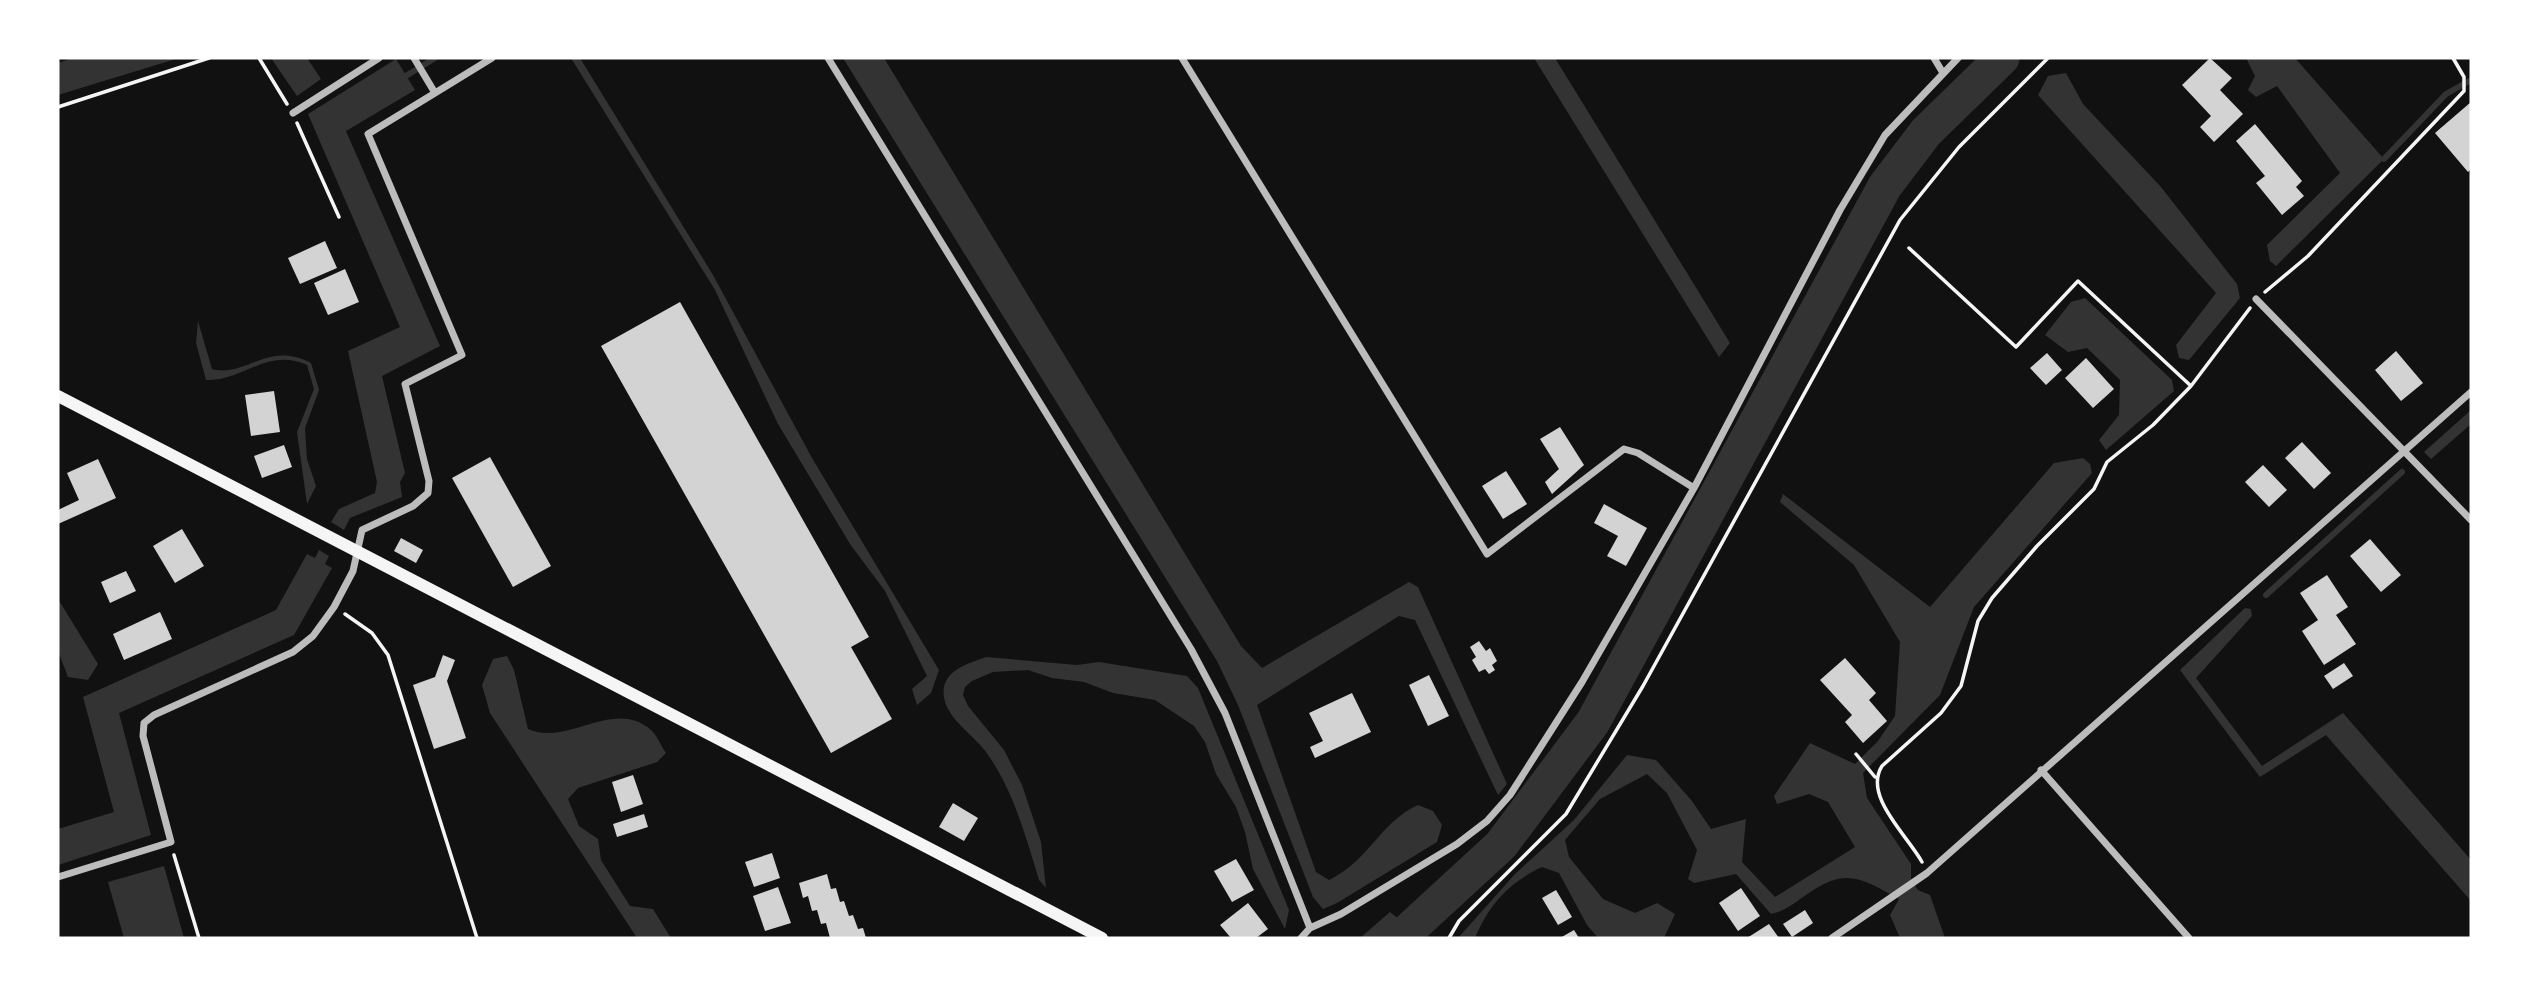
<svg xmlns="http://www.w3.org/2000/svg" width="2529" height="996" font-family="'Exo 2',sans-serif">
<style>
.water{fill:#333}
.lines{fill:none;stroke-linecap:round;stroke-linejoin:round}
.stream{stroke:#333;stroke-width:6}
.river{stroke:#333;stroke-width:35}
.building{fill:#d3d3d3}
.path{stroke:#f5f5f5;stroke-width:3.5}
.minor{stroke:#bcbcbc;stroke-width:7}
.trunk{stroke:#f5f5f5;stroke-width:12}
</style>
<rect width="100%" height="100%" fill="#111"/>
<path class="water" d="M73,58H179L58,95V63Z
M271,58H307L321,79L297,96Z
M571,58H580L713,275L812,458L939,670L931,693L917,705L912,689L927,676L885,591L850,544L778,424L715,290Z
M843,58H884L1241,646L1262,668L1409,582L1418,587L1507,784L1498,795L1415,620L1399,616L1257,705L1316,872L1329,880C1370,860 1379,823 1418,805L1433,811L1442,825L1437,842L1337,903L1323,909L1313,897L1238,705L1217,661Z
M1534,58H1555L1730,343L1719,357Z
M2246,58H2295L2384,159L2276,266L2270,261L2267,245L2340,173L2277,86L2256,97L2248,90L2255,76Z
M396,59L415,90L346,131L440,346L382,376L405,473L400,482L402,497L350,518L344,530L331,522L339,509L375,493L377,482L348,351L400,327L308,114Z
M2066,73L2083,104L2161,187L2237,284L2240,298L2189,360L2179,358L2176,345L2216,293L2038,95L2048,76Z
M2085,298L2172,380L2174,391L2106,450L2099,440L2119,415L2120,380L2087,348L2068,352L2045,335L2071,302Z
M198,321L212,369C246,378 268,340 311,363L319,390L305,428L307,459L316,486L307,504L297,432L314,389L307,365C267,347 242,382 206,380L196,343Z
M2471,410V424L2431,459L2424,452Z
M2083,458L2090,464L2092,473L1974,607L1940,695L1863,773L1867,798L1911,864V880L1918,890L1930,895L1945,938H1900L1890,915L1899,899C1864,880 1847,866 1809,893C1795,902 1788,910 1771,914L1736,874L1694,883L1688,879L1697,850L1667,793L1647,774L1600,799L1565,840L1569,857L1603,899L1635,913L1657,903L1675,914L1664,938H1598L1587,925L1559,873L1542,867C1508,883 1489,905 1475,938H1458L1515,874L1574,820L1627,755L1656,760L1692,801L1711,829L1746,819L1742,862L1775,897L1855,847L1828,802L1809,794L1777,804L1774,796L1810,743L1855,764L1878,741L1895,716L1900,642L1854,565L1780,502L1783,494L1930,607L2054,463Z
M319,550L329,556L325,564L332,568L294,635L119,713L151,835L58,865V829L114,812L83,697L276,610L307,554L315,558Z
M58,599L98,664L88,680L68,677L58,651Z
M2245,608L2251,609L2252,616L2196,678L2262,766L2343,713L2471,860V901L2326,735L2260,777L2180,670Z
M507,656L514,670L528,729C567,747 614,697 651,730C657,735 661,746 666,753L657,762L578,788L568,799L579,826L598,839L601,860L630,906L653,909L671,938H637L490,713L482,685L493,659Z
M986,657L1077,665L1099,662L1187,676L1198,688L1289,910L1285,929L1253,869L1245,832L1236,807L1216,774L1205,742L1194,726L1155,700L1113,693L1084,682L1052,678L1028,670L993,672L972,681L965,687L963,695L968,706L1004,750L1022,785L1041,842L1046,888L1039,880C1026,837 1013,789 986,752C973,734 947,719 944,697C940,671 967,664 986,657Z
M164,866L184,938H124L108,882Z
M1390,912L1423,938H1360Z"/>
<g class="lines">
<path class="stream" d="M401,79L435,58
M2384,159L2446,94L2471,80
M2266,595L2402,472"/>
<path class="river" d="M1400,938L1501,845L1593,722L1885,186L1926,132L2002,58"/>
</g>
<path class="building" d="M2210,58L2232,78L2220,90L2243,114L2214,142L2200,127L2211,116L2182,85Z
M2471,102V169L2468,172L2435,133Z
M2255,124L2302,181L2296,187L2304,196L2282,215L2256,183L2265,176L2236,141Z
M325,241L337,268L300,284L288,258Z
M345,269L359,302L328,315L314,283Z
M680,302L869,637L851,647L892,719L831,753L601,346Z
M2396,351L2423,383L2401,401L2375,370Z
M2047,353L2062,370L2046,385L2030,368Z
M2086,358L2114,389L2093,408L2065,378Z
M274,391L280,432L251,436L245,395Z
M1560,427L1584,465L1552,494L1545,482L1559,469L1540,439Z
M2302,442L2331,473L2314,489L2285,458Z
M284,445L292,467L262,478L254,456Z
M490,457L551,566L513,587L452,478Z
M98,459L116,498L58,524V510L79,500L67,473Z
M2263,465L2287,490L2269,507L2245,482Z
M1506,471L1527,504L1503,519L1482,486Z
M1604,504L1647,528L1626,566L1607,556L1618,536L1594,523Z
M182,529L204,566L175,583L153,546Z
M401,538L423,550L416,563L394,551Z
M2370,539L2401,575L2381,592L2350,556Z
M126,571L136,591L110,603L101,582Z
M2327,575L2348,607L2336,615L2356,644L2324,665L2302,631L2318,620L2300,593Z
M160,612L172,639L124,660L113,634Z
M1479,641L1486,651L1490,648L1497,661L1492,665L1495,670L1489,674L1485,669L1479,672L1472,660L1476,657L1470,647Z
M443,655L455,660L447,681L466,738L434,749L413,685L435,677Z
M1845,658L1876,693L1869,700L1887,721L1863,743L1845,722L1852,715L1820,680Z
M2344,663L2353,676L2333,689L2324,676Z
M1429,675L1449,716L1428,726L1409,685Z
M1352,693L1371,732L1315,758L1310,747L1323,741L1309,713Z
M633,775L643,804L621,812L612,782Z
M953,803L978,818L964,841L939,827Z
M644,814L648,827L617,837L613,824Z
M772,853L780,878L754,887L745,862Z
M1236,859L1254,890L1232,902L1214,871Z
M827,874L831,889L836,888L840,902L844,901L849,916L853,915L858,929L863,928L866,938H830L826,923L821,924L817,910L812,911L808,896L803,898L799,883Z
M778,887L791,923L765,931L753,896Z
M1741,888L1760,916L1738,931L1719,903Z
M1556,890L1572,917L1558,925L1542,898Z
M1248,903L1268,929L1256,938H1231L1220,925Z
M1805,910L1813,923L1792,937L1783,924Z
M1769,924L1779,938H1747Z
M1574,930L1579,938H1560Z"/>
<g class="lines">
<path class="path" d="M259,58L287,104
M58,107L209,58
M297,123L339,217
M1909,248L2016,347L2078,281L2191,386
M2265,292L2308,256L2464,91V77L2453,58
M345,614L372,633L388,655L477,938
M1856,754L1875,777
M174,855L199,938
M1922,862C1907,835 1863,796 1882,766L1941,713L1961,686L1978,621L1992,598L2037,546L2094,489L2107,462L2153,425L2191,386L2250,308
M1449,938L1459,921L1566,814L1643,686L1900,220L1959,147L2048,58"/>
<path class="minor" d="M828,58L1191,649L1225,713L1310,928
M1182,58L1487,554L1624,449L1638,453L1694,488
M1934,58L1943,73
M435,93L492,58
M293,113L379,58
M2256,299L2471,520
M2041,770L2189,938
M58,877L171,842L143,736L144,723L154,715L293,652L313,636L334,607L353,571L362,530L413,506L428,493L429,481L405,384L462,355L368,134L435,93L414,58
M1301,938L1310,928L1341,914L1457,844L1487,821L1510,795L1582,682L1694,488L1840,210L1885,135L1958,58
M1832,938L1927,873L2471,392"/>
<path class="trunk" d="M58,396L1102,938"/>
</g>
<rect width="2529" height="996" fill="none" stroke="#ffffff" stroke-width="119"/>
</svg>
